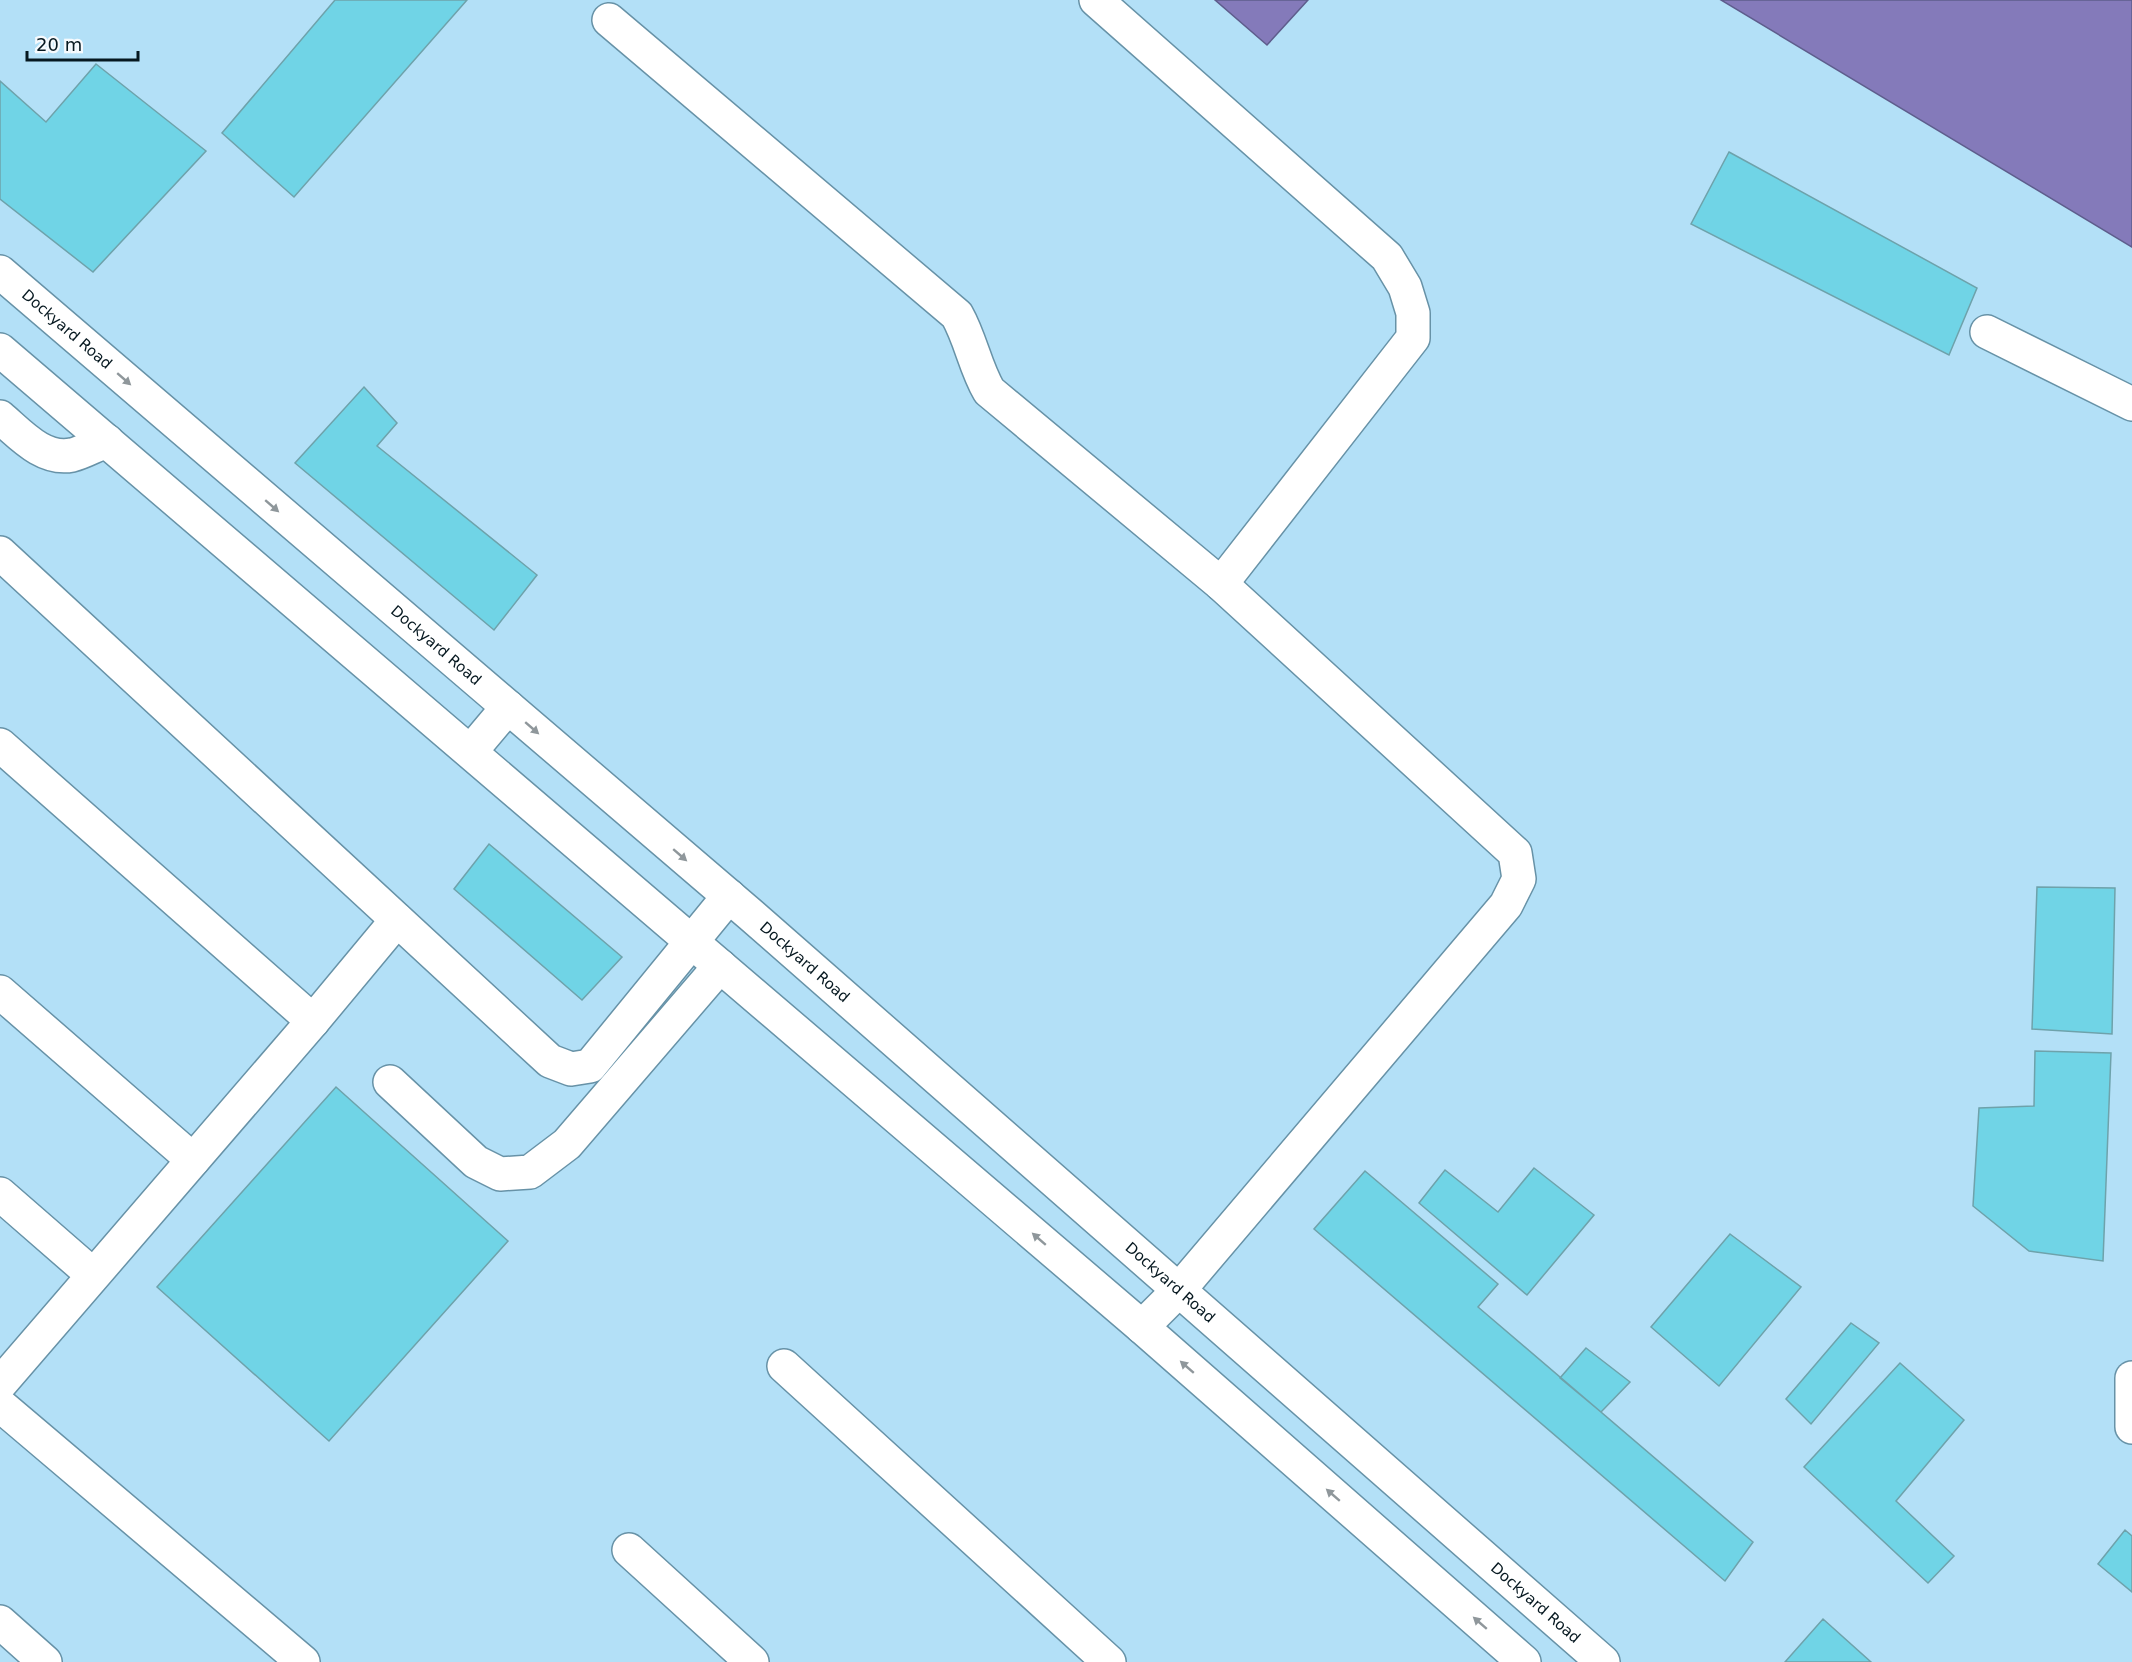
<svg xmlns="http://www.w3.org/2000/svg" width="2132" height="1662" font-family="'DejaVu Sans',sans-serif">
<style>
.water{fill:#847aba;stroke:#5e5d8c;stroke-width:1.5}
.building{fill:#70d4e6;stroke:#6ea2ab;stroke-width:1.5}
.lines{fill:none;stroke-linecap:round;stroke-linejoin:round}
.minor-casing{stroke:#6792a7;stroke-width:36}
.minor{stroke:#fff;stroke-width:33}
.oneway{fill:#8f979b}
.labels{text-anchor:middle;stroke-width:4.5;stroke-linejoin:round;paint-order:stroke}
.street-label{font-size:15px;fill:#061820;stroke:#f6fafd}
</style>
<rect width="100%" height="100%" fill="#b3e0f7"/>
<path class="water" d="M1215,0H1308L1267,45Z
M1721,0H2132V247Z"/>
<path class="building" d="M335,0H467L294,197L222,133Z
M96,64L206,151L93,272L0,199V81L46,122Z
M1729,152L1977,288L1949,355L1691,224Z
M364,387L397,423L377,446L537,575L494,630L295,463Z
M489,844L622,957L582,1000L454,889Z
M2037,887L2115,888L2112,1034L2032,1029Z
M2035,1051L2111,1053L2103,1261L2029,1251L1973,1206L1979,1108L2034,1106Z
M336,1087L508,1241L329,1441L157,1287Z
M1534,1168L1594,1215L1527,1295L1419,1203L1445,1170L1498,1212Z
M1365,1171L1498,1284L1478,1307L1753,1542L1725,1581L1314,1229Z
M1730,1234L1801,1287L1719,1386L1651,1327Z
M1851,1323L1879,1343L1811,1424L1786,1399Z
M1586,1348L1630,1382L1601,1412L1560,1378Z
M1900,1363L1964,1420L1896,1501L1954,1556L1928,1583L1804,1467Z
M2125,1530L2132,1536V1592L2098,1564Z
M1823,1619L1871,1662H1785Z"/>
<g class="lines">
<defs>
<g id="minor">
<path d="M1096,0L1387,257L1405,287L1413,313V338L1221,584"/>
<path d="M609,20L957,315C971,340 975,367 989,391L1221,584L1515,853L1519,879L1506,905L1179,1290L1142,1327"/>
<path id="s1" d="M0,272L751,915L1603,1662"/>
<path d="M1987,332L2132,404"/>
<path d="M0,350L1142,1327L1524,1662"/>
<path d="M0,417C20,434 43,461 72,455C84,452 95,445 107,441"/>
<path d="M0,553L550,1061L571,1069L590,1066L729,896"/>
<path d="M0,745L313,1021"/>
<path d="M471,751L508,707"/>
<path d="M0,992L193,1160"/>
<path d="M390,1082L476,1162L500,1174L530,1172L567,1144L720,966"/>
<path d="M0,1194L93,1275"/>
<path d="M784,1366L1109,1662"/>
<path d="M2132,1378V1427"/>
<path d="M0,1384L313,1021L397,920"/>
<path d="M0,1405L303,1662"/>
<path d="M629,1550L752,1662"/>
<path d="M0,1622L45,1662"/>
</g>
</defs>
<use href="#minor" class="minor-casing"/>
<use href="#minor" class="minor"/>
</g>
<defs><path id="oneway-solid" d="M-6-.8H1V-3.2L6.5 0L1 3.2V.8H-6Z" transform="scale(1.5)"/></defs>
<g class="oneway">
<use href="#oneway-solid" transform="translate(124 379) rotate(41)"/>
<use href="#oneway-solid" transform="translate(272 506) rotate(41)"/>
<use href="#oneway-solid" transform="translate(532 728) rotate(41)"/>
<use href="#oneway-solid" transform="translate(680 855) rotate(41)"/>
<use href="#oneway-solid" transform="translate(1039 1239) rotate(-139)"/>
<use href="#oneway-solid" transform="translate(1187 1367) rotate(-139)"/>
<use href="#oneway-solid" transform="translate(1333 1495) rotate(-139)"/>
<use href="#oneway-solid" transform="translate(1480 1623) rotate(-139)"/>
</g>
<g class="labels">
<g class="street-label">
<text dy="5" stroke="none"><textPath href="#s1" startOffset="88">Dockyard Road</textPath></text>
<text dy="5" stroke="none"><textPath href="#s1" startOffset="574">Dockyard Road</textPath></text>
<text dy="5" stroke="none"><textPath href="#s1" startOffset="1060">Dockyard Road</textPath></text>
<text dy="5" stroke="none"><textPath href="#s1" startOffset="1546">Dockyard Road</textPath></text>
<text dy="5" stroke="none"><textPath href="#s1" startOffset="2032">Dockyard Road</textPath></text>
</g>
</g>
<path d="M27 51v9h111v-9" fill="none" stroke="#061820" stroke-width="3"/>
<text x="36" y="51" font-size="18" fill="#061820" stroke="#f6fafd" stroke-width="4.5" paint-order="stroke">20 m</text>
</svg>
